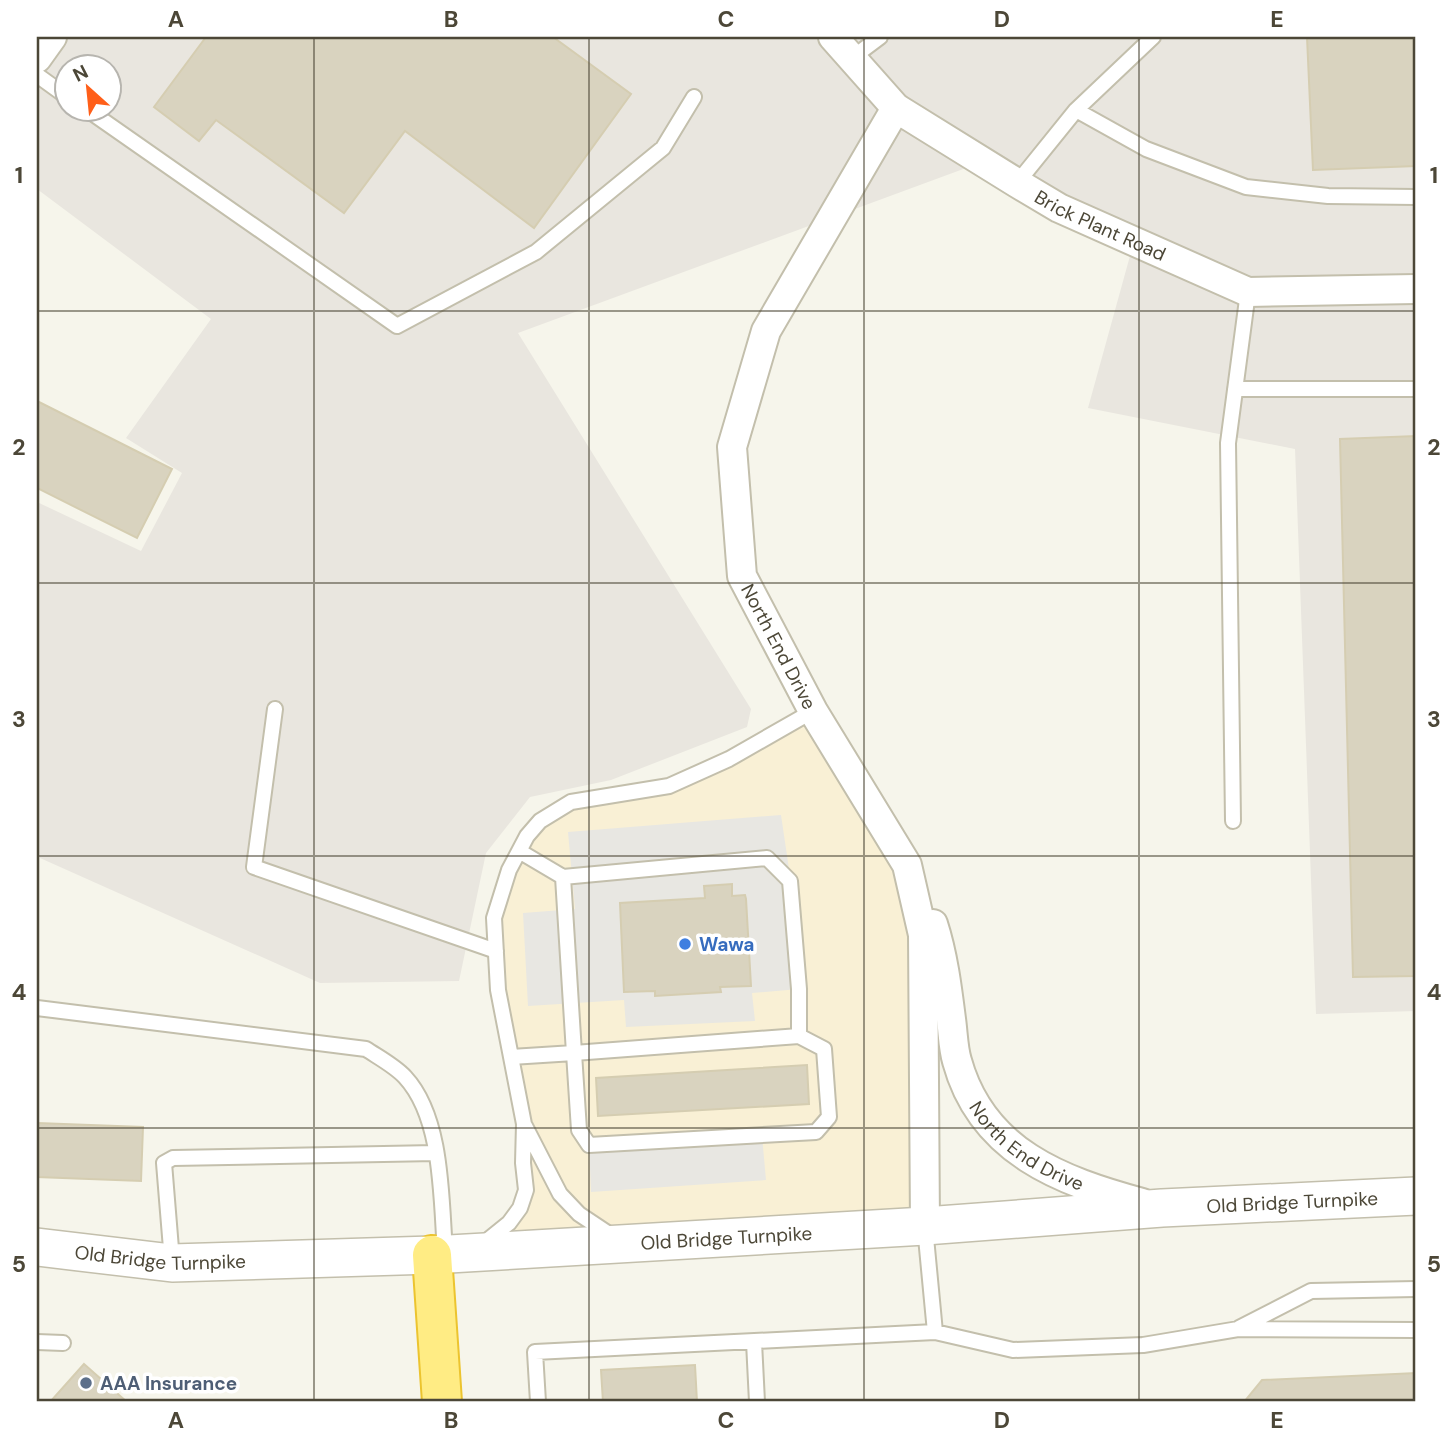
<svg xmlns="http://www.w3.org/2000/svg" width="1453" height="1439" font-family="'DM Sans',sans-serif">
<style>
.commercial{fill:#f9f0d5}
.industrial{fill:#e9e6df;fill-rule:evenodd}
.parking{fill:#e8e7e2;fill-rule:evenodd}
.building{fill:#d9d3bf;stroke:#d5cdb1;stroke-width:2}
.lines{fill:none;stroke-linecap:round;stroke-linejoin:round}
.service-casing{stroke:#c3bfac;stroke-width:18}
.minor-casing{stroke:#c3bfac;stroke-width:32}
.tertiary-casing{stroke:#c3bfac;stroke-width:40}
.trunk-casing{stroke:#ecc42f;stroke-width:42}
.service{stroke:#fff;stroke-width:14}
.minor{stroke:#fff;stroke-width:28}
.tertiary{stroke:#fff;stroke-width:37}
.trunk{stroke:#ffec84;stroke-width:38}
.grid{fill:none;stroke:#4c4737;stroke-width:2;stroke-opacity:0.55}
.shop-dot{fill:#3f7fe0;stroke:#fff;stroke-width:2.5}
.service-dot{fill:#5c6f8a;stroke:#fff;stroke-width:2.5}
.labels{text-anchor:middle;stroke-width:7;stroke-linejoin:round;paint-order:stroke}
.street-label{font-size:19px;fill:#4c4737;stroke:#fff}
.shop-label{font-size:19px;font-weight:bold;fill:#366cbe;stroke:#fff;text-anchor:start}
.service-label{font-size:19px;font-weight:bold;fill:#4e5e75;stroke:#fff;text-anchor:start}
.neatline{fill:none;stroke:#4c4737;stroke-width:2.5}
.grid-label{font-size:23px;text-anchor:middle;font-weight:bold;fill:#4c4737}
</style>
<rect width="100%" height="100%" fill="#f6f5eb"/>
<path class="commercial" d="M813,711L907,865L925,1226L477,1250L509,1223L526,1190L494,918L527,836L571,802L669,786Z"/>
<path class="industrial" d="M37,37H1416V1011L1316,1014L1295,449L1088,408L1133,245L985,161L518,333L751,709L747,727L611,780L530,797L486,853L459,981L320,983L40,858L37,853V502L141,551L182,473L126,438L211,319L37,189ZM66,66H108V108H66Z"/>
<path class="parking" d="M781,815L793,896L799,989L752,993L755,1021L626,1027L624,1000L528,1006L523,913L575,909L568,832ZM732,884V896L745,895L746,899L751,986L720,987V992L656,996L655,991L624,992L620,903L705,898V886Z
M762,1136L766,1180L591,1192L589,1145Z"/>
<path class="building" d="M206,37H553L631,94L534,228L405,131L344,213L216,120L199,141L154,107Z
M1307,37H1416V166L1313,170Z
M37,401L172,469L137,538L37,488Z
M1416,436V976L1353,977L1340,439Z
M732,884V896L745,895L746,899L751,986L720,987L721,992L655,996V991L624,992L620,903L705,898L704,886Z
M807,1065L809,1104L598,1116L596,1078Z
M37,1123L143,1127L141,1181L37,1177Z
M84,1364L127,1402H50Z
M695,1365L697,1402H603L601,1370Z
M1416,1373V1402H1244L1262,1380Z"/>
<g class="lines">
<defs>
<path id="service" d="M852,58L880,37
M37,75L66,96
M85,108L397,326L536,252L663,148L694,97
M1076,110L1153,37
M1017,183L1076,110L1146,149L1246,187L1328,196L1416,197
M1235,389H1416
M275,709L254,867L496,951
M1233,821L1228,443L1248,292
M519,851L563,877L767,858L790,881L799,989V1036L574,1053L563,877
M37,1008L366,1049C378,1057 395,1066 405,1077C443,1118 441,1199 445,1252
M511,1057L574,1053L579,1130L589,1145L816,1132L829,1117L824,1049L799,1036
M525,1126L560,1194L579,1214L612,1236
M925,1227L935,1332
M483,1244L509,1223L520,1208L526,1190L523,1163L524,1124L498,990L494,918L509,870L527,836L540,821L571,802L669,786L729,759L813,711
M172,1261L164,1163L173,1158L435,1153
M1239,1328L1311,1291L1416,1289
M37,1342L63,1343
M754,1342L757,1402
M538,1402L535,1352L935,1332L1013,1350L1143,1345L1238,1329L1416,1330"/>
<g id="minor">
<path id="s1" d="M833,37L896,108L1017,183L1059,208L1248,292L1416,289"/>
<path d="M37,58L52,37"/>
<path id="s2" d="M896,108L766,331L732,447L742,576L813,711L907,865L923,935L925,1226"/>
<path id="s3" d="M933,924C943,955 947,987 951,1019C953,1033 953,1048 957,1061C982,1152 1061,1181 1142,1203"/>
</g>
<g id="tertiary">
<path id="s4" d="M37,1247L172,1263L432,1255L925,1226L1162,1208L1416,1196"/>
</g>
<path id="trunk" d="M432,1255L442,1402"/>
</defs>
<use href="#service" class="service-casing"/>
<use href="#minor" class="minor-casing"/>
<use href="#tertiary" class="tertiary-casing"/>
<use href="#trunk" class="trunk-casing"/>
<use href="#service" class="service"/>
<use href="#minor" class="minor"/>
<use href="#tertiary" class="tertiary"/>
<use href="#trunk" class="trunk"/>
</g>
<path class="grid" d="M314,37V1402M589,37V1402M864,37V1402M1139,37V1402M37,311H1416M37,583H1416M37,856H1416M37,1128H1416"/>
<circle class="shop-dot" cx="685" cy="944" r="7"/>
<circle class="service-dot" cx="86" cy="1383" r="7"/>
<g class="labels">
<g class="street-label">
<text dy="7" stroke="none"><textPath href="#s1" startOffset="331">Brick Plant Road</textPath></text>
<text dy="7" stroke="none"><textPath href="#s2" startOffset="588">North End Drive</textPath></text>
<text dy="7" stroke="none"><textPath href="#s3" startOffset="254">North End Drive</textPath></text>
<text dy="7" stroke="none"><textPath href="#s4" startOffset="1258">Old Bridge Turnpike</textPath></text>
<text dy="7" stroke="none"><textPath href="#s4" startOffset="691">Old Bridge Turnpike</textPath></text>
<text dy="7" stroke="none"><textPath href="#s4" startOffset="124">Old Bridge Turnpike</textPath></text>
</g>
<g class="shop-label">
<text x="699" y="951">Wawa</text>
</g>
<g class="service-label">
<text x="100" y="1390">AAA Insurance</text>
</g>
</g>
<rect width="1453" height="1439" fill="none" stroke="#ffffff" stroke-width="77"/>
<g transform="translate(88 88) rotate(333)"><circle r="33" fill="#ffffff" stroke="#b7b5af" stroke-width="2"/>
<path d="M0-5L12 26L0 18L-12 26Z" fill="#ff5f19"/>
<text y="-10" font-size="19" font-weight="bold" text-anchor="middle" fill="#4c4737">N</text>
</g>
<rect x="38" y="38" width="1376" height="1362" class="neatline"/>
<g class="grid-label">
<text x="176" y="27">A</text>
<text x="451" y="27">B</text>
<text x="726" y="27">C</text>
<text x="1002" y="27">D</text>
<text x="1277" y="27">E</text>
<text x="19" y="183">1</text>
<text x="1434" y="183">1</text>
<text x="19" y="455">2</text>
<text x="1434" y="455">2</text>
<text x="19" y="727">3</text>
<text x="1434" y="727">3</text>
<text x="19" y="1000">4</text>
<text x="1434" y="1000">4</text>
<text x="19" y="1272">5</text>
<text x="1434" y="1272">5</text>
<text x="176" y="1428">A</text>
<text x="451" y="1428">B</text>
<text x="726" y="1428">C</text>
<text x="1002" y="1428">D</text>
<text x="1277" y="1428">E</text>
</g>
</svg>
